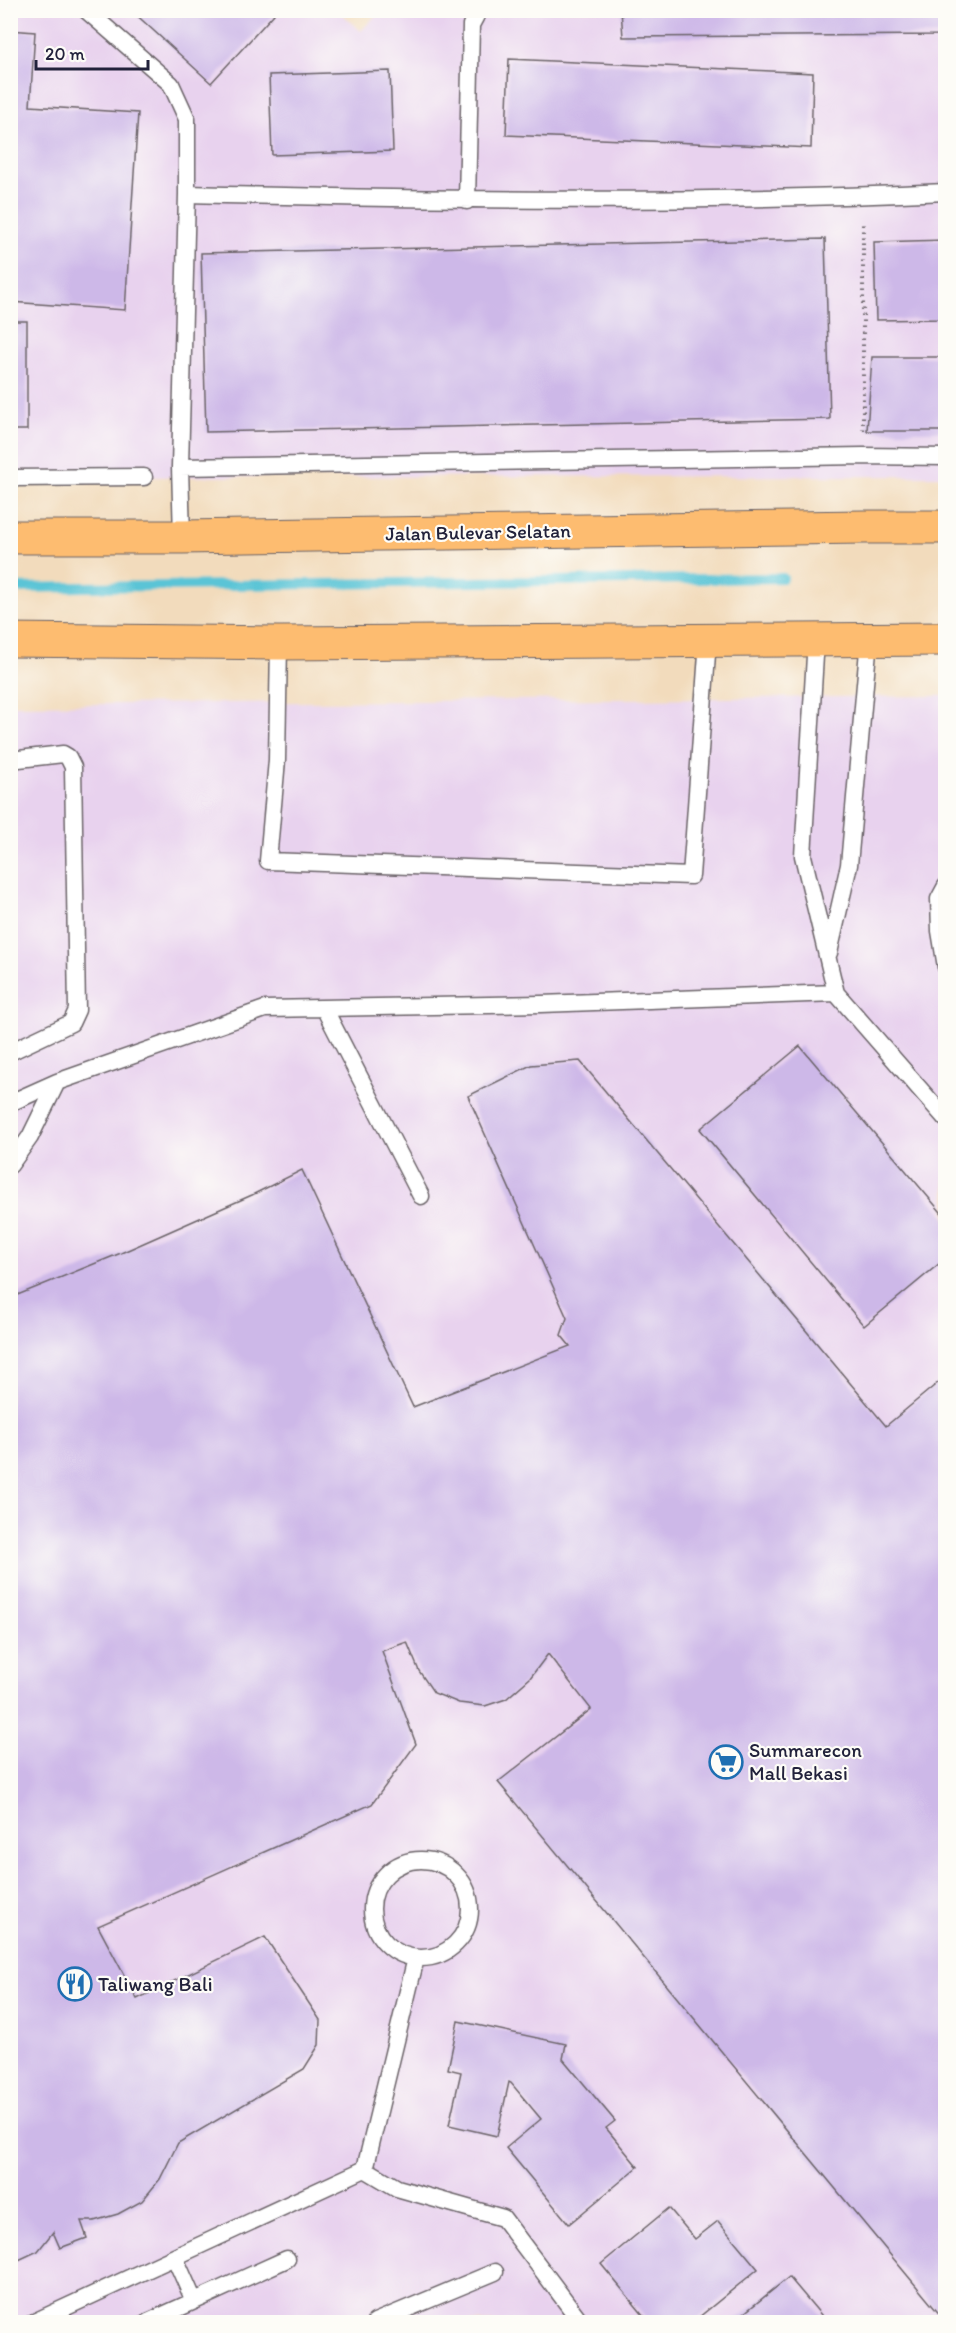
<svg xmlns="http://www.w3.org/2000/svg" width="956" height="2333" font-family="Itim,sans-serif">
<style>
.built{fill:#e8d2ee}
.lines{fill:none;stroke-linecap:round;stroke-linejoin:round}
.stream{stroke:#5ac4d6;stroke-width:10}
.building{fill:#cdb8e8}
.service-casing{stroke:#6b6368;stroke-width:19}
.primary-casing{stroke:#6b6368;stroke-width:35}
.path{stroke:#6b6368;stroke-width:4;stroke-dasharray:1.5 4.5;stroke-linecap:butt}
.service{stroke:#fff;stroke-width:16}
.primary{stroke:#fdbc6f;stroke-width:33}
.labels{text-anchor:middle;stroke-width:4.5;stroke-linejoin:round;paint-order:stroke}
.street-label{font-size:20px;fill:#22223b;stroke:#fdfcf7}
.poi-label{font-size:20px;fill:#22223b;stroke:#fdfcf7;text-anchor:start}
</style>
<rect width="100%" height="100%" fill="#fdfcf7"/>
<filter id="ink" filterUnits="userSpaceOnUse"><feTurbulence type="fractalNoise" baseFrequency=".0167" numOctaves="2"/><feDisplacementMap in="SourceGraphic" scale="12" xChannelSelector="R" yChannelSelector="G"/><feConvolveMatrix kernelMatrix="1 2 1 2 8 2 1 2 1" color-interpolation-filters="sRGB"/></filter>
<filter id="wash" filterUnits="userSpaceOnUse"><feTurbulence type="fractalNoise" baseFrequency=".008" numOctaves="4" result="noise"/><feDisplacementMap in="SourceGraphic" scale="24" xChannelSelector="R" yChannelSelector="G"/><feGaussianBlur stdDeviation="1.35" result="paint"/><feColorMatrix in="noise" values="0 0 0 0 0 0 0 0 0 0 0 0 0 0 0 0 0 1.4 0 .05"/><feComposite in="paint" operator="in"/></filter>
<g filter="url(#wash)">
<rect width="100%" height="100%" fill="#f2dbbc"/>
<path class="built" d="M381,10L945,11V476L11,477L10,11H339L361,31Z
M945,696V2322H11L10,705Z"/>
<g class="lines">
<path class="stream" d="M10,588L783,578"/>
</g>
<g id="blocks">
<path class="building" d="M131,10H270L274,14L211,83Z
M621,10H946V35L623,37Z
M10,30L35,32L30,106L138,113L125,310L10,302Z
M509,59L813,73L811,148L506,135Z
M390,71L393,151L272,155L269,75Z
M825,239L830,419L206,432L201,253Z
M946,240V319L876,320L874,242Z
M10,321H27V430H10Z
M872,357H946V431H867Z
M800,1046L946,1218V1258L864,1326L700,1129Z
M580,1061L886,1426L946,1376V2322L498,1782L591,1709L548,1654L530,1678L506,1699L485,1706L459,1703L434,1693L419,1671L407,1642L382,1651L416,1744L372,1804L98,1926L137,1999L265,1937L320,2020L319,2045L304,2069L178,2143L160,2179L142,2201L118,2214L94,2221H81L87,2238L60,2248L53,2232L38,2251L10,2264V1298L121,1253L252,1195L302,1170L413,1407L570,1346L561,1335L567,1318L468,1096L531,1065Z
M458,2021L566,2044L563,2059L615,2121L606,2128L638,2167L569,2224L506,2148L541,2119L511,2083L509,2082L497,2136L449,2125L461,2072L448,2069Z
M669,2208L695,2239L718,2221L758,2269L693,2322H649L601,2264Z
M789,2277L827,2322H733Z"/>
</g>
</g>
<g filter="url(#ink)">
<use href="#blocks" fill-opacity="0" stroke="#6b6368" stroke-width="1.5"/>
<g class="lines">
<defs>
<path id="service" d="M86,10L171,84L187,119V194
M467,201L471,25L479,10
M180,467L863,456L946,457
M10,478L144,477
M182,537L180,467L187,194C440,200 693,204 946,192
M816,639L803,856L836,993L946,1119
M279,643L277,760L268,861L691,876L708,640
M10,760L63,754L68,757L73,767L77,1010L71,1023L10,1052
M946,886L939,899L940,931L946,967
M829,953L849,865L869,639
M324,1008L421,1196
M10,1103L57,1082L265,1009L541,1004L836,993
M10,1165L30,1137L57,1082
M372 1909a49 49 0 1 1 98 0a49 49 0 1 1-98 0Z
M365,2169L416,1958
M175,2258L194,2301
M34,2322L365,2169L397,2188L503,2218L581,2322
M148,2322L287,2259
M375,2322L495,2272"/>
<path id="primary" d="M10,537H182L864,527H946
M10,640L279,643L946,639"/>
</defs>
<use href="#service" class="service-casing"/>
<use href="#primary" class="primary-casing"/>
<path class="path" d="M863,430V221"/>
<use href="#service" class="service"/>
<use href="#primary" class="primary"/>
</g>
</g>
<defs>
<symbol id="supermarket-ring" viewBox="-11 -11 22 22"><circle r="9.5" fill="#fdfcf7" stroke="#1f6fb2" stroke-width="1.5"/><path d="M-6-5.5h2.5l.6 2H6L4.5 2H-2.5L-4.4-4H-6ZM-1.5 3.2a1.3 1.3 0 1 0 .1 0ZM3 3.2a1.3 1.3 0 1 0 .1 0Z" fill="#1f6fb2"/></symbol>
<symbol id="restaurant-ring" viewBox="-11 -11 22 22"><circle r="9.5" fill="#fdfcf7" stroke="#1f6fb2" stroke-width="1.5"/><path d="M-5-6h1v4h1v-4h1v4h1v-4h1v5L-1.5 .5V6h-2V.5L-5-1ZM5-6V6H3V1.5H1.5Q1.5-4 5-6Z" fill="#1f6fb2"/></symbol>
</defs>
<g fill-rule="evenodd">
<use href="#supermarket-ring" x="707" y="1743" width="38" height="38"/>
<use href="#restaurant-ring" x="56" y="1965" width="38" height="38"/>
</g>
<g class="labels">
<g class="street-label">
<text transform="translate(478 532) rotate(-1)" y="7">Jalan Bulevar Selatan</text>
</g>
<g class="poi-label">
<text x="749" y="1757">Summarecon<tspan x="749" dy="23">Mall Bekasi</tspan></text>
<text x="98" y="1991">Taliwang Bali</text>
</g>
</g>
<rect width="956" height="2333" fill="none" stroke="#fdfcf7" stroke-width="36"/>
<path d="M36 60v9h112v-9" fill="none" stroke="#22223b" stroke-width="3"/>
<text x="45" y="60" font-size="18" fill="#22223b" stroke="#fdfcf7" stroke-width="4.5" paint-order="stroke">20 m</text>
</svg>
